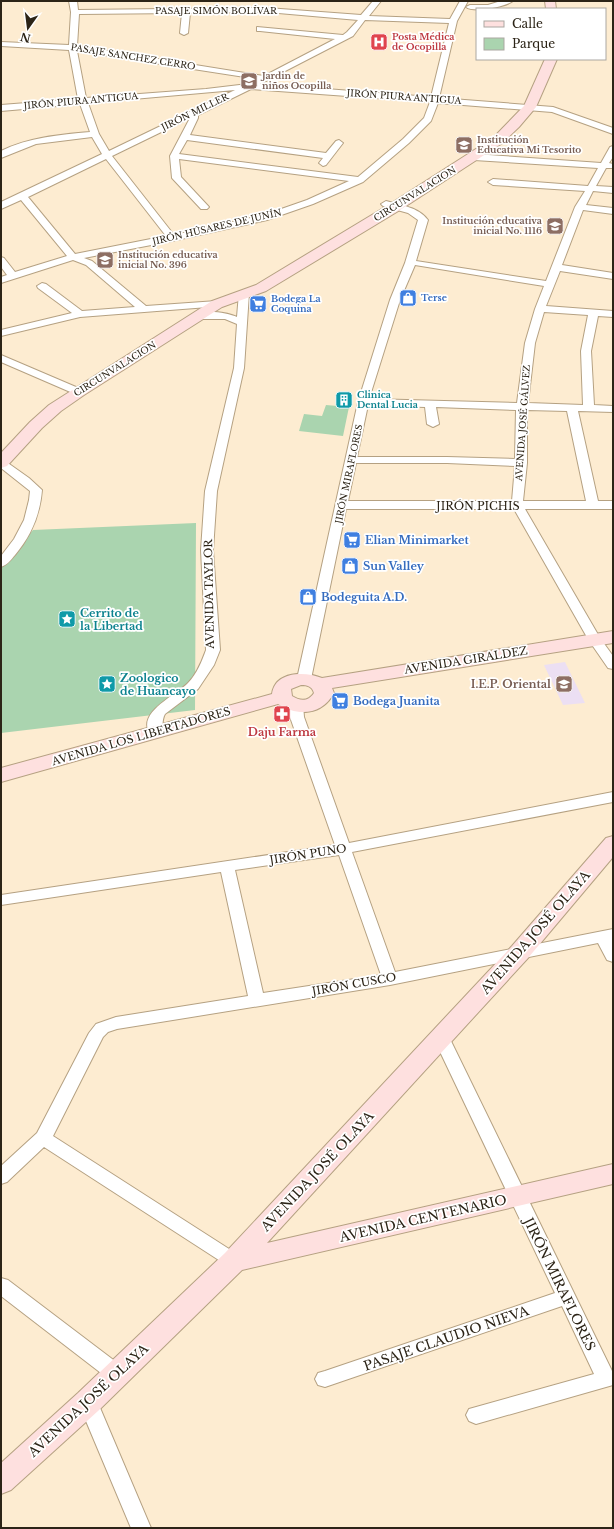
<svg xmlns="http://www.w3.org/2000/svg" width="614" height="1529" font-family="'Libre Baskerville',serif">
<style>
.education{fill:#ecdff3}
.green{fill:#aad4af}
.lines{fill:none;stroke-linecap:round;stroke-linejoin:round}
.street-casing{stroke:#b5a182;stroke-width:2}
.secondary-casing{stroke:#b5a182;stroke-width:2}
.street{fill:#fff;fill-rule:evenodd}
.secondary{fill:#fee0df;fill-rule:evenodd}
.labels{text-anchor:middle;stroke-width:3.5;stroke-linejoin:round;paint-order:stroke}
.far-street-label{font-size:9px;fill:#2c2417;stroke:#fff}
.far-health-label{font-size:9px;font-weight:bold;fill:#be3a42;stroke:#fff;text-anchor:start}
.far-education-label{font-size:9px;font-weight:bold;fill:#785e54;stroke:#fff;text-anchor:start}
.far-shop-label{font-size:9px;font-weight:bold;fill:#366cbe;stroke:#fff;text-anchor:start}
.far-culture-label{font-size:9px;font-weight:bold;fill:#0d838f;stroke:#fff;text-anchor:start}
.street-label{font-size:11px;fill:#2c2417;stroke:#fff}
.shop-label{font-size:11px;font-weight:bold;fill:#366cbe;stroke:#fff;text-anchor:start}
.culture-label{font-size:11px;font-weight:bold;fill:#0d838f;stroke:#fff;text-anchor:start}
.education-label{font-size:11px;font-weight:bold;fill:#785e54;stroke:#fff;text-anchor:end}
.health-label{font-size:11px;font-weight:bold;fill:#be3a42;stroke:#fff}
.near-street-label{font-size:13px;fill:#2c2417;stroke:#fff}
</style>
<rect width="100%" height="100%" fill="#fdecd1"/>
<path class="education" d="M565,662L585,703L563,705L544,665Z"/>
<path class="green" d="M326,405L349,407L343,436L299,431L304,414L322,416Z
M196,523L195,710L1,733V567L33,530Z"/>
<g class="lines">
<defs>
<path id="street" d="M69,1H77L78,10L267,8L361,15L373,1H381L369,16L450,19L460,1H468L457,21L439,98L553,107L613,128V134L552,112L438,103L431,121L409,143L363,182L313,204L267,220L172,241L84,258L92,261L146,306L217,301L222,304L221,306L80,317L1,336V330L72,313L38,288L37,286L42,283L46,284L82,311L135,307L86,265L73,260L1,283V277L7,275L1,267V257L4,258L15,272L67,256L21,200L1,209V202L102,154L92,137L36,144L1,158V151C29,137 59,135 90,132L80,104L1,111V105L78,99L69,50L1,46V42L69,45L71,12ZM267,12L358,20L347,32L343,35L257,27V31H260L335,39L264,76L77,46L79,14L182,13L180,33L184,35L188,33L190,13ZM365,20L449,23L431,97L260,84L353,36ZM77,51L257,79L248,84L206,89L86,98ZM251,89L430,102L424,118L403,139L358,177L179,154L187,140L323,158L319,163L323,166L326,165L343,143L339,140L336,141L326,153L190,135L198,118V115ZM235,90L109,151L99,134L88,103ZM190,118L170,156L172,178L201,209H207L209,207L181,177L179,159L349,181L307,200L264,215L174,235L112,156ZM106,159L166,236L75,254L28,197Z
M501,1H513C505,7 474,13 466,7L470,5H488Z
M613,146V157L609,163L613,164V168H606L596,186L613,187V193L593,191L586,205L613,208V214L583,210L562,265L613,273V279L560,271L546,306L613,311V317L598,316L591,351L594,405L613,406V412L578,411L598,501H613V509H525L600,638L613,656V669L608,668L588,639L514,509H346L311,679L309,682H299L297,679L358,402L390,300L405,263L418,220L408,213L383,206L381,204L386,201C401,205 418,207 428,220L416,261L546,281L575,207L585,191L493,185L488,182L493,179L588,186L598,168L474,160L470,157L474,154L601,163L610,147ZM415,265L544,286L535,309L525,343L517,403L369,399L400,300ZM544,312L588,315L581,351L583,405L528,403L535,343ZM368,405L425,407L427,424L433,427L439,424L436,407L516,410L515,459L447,457H357ZM527,410L567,411L586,501H523L527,463ZM356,463H447L515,466L512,501H348Z
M244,290L249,293L244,368L217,491L213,550L220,650L214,665L198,689L165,714C161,721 164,728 160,734L155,735L150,734C136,712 177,695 188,683C197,674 202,661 206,650L201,550L205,491L234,368L237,324L225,319H200L195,316C203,308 228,313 237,317L239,293Z
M1,355L83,390L84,392L79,395L75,394L1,362Z
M1,460L5,461L29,478L42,490C40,515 31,536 15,555C11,560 7,565 1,567V556L14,539L24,520L29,500L30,491L1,468Z
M296,701L301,702L303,705L304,717L349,843L613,792V802L352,852L395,972L613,929L612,940L613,962L607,960L598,943L390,985L117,1029L108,1032L103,1037L53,1136L240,1256L243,1261L240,1266L234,1269L228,1266L44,1147L7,1182L1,1184V1166L37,1133L89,1033L96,1024L116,1017L248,996L221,872L1,905V895L335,845L290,717L289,705L291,702ZM339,855L381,975L263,993L235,870Z
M441,1031L447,1033L449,1037L613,1373V1385L476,1424L469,1421L466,1415L469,1409L594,1374L562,1306L325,1387L318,1385L315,1379L318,1373L325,1371L555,1293L433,1037L435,1033Z
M1,1278L8,1280L124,1368L127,1374L124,1380L117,1382L110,1380L1,1296Z
M88,1393L95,1396L151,1528H131L78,1402L81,1396Z"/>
<path id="secondary" d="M545,1H555L556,9H546Z
M545,59H557L536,107L519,127L501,144L400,210L266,291L222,307L84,395L61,411L42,428L7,466L1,468V453L30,422L49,405L212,301L256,285L390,204L493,138L524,106Z
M613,631V643L332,688L334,693C322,715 298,717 278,704L1,782V768L272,694C275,671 305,671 322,678ZM301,685C307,685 312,686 314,693C308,702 300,701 292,696L291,689Z
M613,836V857L528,958L267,1243L613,1164V1184L242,1270L98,1411L11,1490L1,1494V1463L78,1393L225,1253L512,946L606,838Z"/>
</defs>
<use href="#street" class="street-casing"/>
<use href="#secondary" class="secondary-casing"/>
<use href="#street" class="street"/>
<use href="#secondary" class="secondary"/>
</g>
<defs>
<symbol id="hospital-square" viewBox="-11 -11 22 22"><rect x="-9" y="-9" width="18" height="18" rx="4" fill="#e0444e" stroke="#fff"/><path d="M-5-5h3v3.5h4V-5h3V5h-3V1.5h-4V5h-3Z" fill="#fff"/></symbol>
<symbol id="school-square" viewBox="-11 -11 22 22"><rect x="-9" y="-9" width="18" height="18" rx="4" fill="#8d6e63" stroke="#fff"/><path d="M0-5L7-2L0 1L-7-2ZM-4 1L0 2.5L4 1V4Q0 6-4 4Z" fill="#fff"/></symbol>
<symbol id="shop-square" viewBox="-11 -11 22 22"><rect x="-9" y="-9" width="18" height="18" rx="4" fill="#3f7fe0" stroke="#fff"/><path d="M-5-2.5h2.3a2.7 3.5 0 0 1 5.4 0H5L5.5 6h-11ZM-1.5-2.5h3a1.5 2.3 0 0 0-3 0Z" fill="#fff"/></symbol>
<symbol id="supermarket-square" viewBox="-11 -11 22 22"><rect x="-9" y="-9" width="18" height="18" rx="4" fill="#3f7fe0" stroke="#fff"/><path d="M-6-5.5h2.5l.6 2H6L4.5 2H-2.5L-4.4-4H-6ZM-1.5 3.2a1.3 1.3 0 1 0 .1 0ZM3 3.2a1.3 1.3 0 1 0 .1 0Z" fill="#fff"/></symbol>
<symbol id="building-square" viewBox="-11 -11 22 22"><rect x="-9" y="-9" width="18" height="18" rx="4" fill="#0f9aa8" stroke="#fff"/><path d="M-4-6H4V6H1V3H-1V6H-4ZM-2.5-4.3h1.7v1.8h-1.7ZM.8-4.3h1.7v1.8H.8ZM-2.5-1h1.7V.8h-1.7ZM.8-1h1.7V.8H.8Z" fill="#fff"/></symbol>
<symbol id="sight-square" viewBox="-11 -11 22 22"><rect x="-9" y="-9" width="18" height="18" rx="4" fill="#0f9aa8" stroke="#fff"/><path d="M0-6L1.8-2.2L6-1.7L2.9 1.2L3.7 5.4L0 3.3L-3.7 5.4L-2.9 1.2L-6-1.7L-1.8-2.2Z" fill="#fff"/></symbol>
<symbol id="pharmacy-square" viewBox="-11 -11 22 22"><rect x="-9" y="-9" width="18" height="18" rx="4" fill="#e0444e" stroke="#fff"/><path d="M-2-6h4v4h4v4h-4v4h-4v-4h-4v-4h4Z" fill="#fff"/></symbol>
</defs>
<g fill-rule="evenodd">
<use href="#hospital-square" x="369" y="32" width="20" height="20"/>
<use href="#school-square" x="239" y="71" width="20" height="20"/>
<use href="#school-square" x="454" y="135" width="20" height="20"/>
<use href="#school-square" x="545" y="216" width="20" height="20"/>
<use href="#school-square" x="95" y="250" width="20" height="20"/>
<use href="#shop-square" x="398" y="288" width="20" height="20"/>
<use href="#supermarket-square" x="248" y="294" width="20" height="20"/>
<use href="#building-square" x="334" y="390" width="20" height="20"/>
<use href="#supermarket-square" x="342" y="530" width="20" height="20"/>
<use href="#shop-square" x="340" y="556" width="20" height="20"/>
<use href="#shop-square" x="298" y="587" width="20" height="20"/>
<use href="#sight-square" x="57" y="609" width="20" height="20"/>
<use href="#sight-square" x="97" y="674" width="20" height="20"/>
<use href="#school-square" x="554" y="674" width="20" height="20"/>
<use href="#supermarket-square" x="330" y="691" width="20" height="20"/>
<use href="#pharmacy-square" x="272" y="704" width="20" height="20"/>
</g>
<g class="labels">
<g class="far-street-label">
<text x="216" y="14">PASAJE SIMÓN BOLÍVAR</text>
<text transform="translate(133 57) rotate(9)" y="3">PASAJE SANCHEZ CERRO</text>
<text transform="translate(404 97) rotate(4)" y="3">JIRÓN PIURA ANTIGUA</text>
<text transform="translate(81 101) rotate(-5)" y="3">JIRÓN PIURA ANTIGUA</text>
<text transform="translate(195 112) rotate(-26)" y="3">JIRÓN MILLER</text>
<text transform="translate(415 194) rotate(-32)" y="3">CIRCUNVALACION</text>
<text transform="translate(217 227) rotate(-13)" y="3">JIRÓN HÚSARES DE JUNÍN</text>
<text transform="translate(115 369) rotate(-32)" y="3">CIRCUNVALACION</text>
<text transform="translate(523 423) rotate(-86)" y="3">AVENIDA JOSÉ GÁLVEZ</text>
<text transform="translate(349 474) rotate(-78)" y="3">JIRÓN MIRAFLORES</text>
</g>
<g class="far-health-label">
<text x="392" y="40">Posta Médica<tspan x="392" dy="10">de Ocopilla</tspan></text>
</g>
<g class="far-education-label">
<text x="262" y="79">Jardin de<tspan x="262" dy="10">niños Ocopilla</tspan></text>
<text x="477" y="143">Institución<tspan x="477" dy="10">Educativa Mi Tesorito</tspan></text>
<text x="542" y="224" text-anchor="end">Institución educativa<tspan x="542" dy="10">inicial No. 1116</tspan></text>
<text x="118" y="258">Institución educativa<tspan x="118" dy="10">inicial No. 396</tspan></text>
</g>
<g class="far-shop-label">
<text x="421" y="301">Terse</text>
<text x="271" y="302">Bodega La<tspan x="271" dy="10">Coquina</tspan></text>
</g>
<g class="far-culture-label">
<text x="357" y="398">Clinica<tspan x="357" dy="10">Dental Lucia</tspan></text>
</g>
<g class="street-label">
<text x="478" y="510">JIRÓN PICHIS</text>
<text transform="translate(209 594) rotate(-91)" y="4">AVENIDA TAYLOR</text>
<text transform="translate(466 660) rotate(-9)" y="4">AVENIDA GIRALDEZ</text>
<text transform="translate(141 736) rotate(-16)" y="4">AVENIDA LOS LIBERTADORES</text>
<text transform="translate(308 854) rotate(-9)" y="4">JIRÓN PUNO</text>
<text transform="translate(354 984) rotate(-10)" y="4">JIRÓN CUSCO</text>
</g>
<g class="shop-label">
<text x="365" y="544">Elian Minimarket</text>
<text x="363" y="570">Sun Valley</text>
<text x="321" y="601">Bodeguita A.D.</text>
<text x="353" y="705">Bodega Juanita</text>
</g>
<g class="culture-label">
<text x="80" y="617">Cerrito de<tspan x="80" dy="13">la Libertad</tspan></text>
<text x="120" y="682">Zoologico<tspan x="120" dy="13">de Huancayo</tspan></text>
</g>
<g class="education-label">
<text x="551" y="688">I.E.P. Oriental</text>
</g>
<g class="health-label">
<text x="282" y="736">Daju Farma</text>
</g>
<g class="near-street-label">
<text transform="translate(535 932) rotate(-49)" y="5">AVENIDA JOSÉ OLAYA</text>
<text transform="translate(317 1171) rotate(-47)" y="5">AVENIDA JOSÉ OLAYA</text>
<text transform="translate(423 1218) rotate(-13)" y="5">AVENIDA CENTENARIO</text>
<text transform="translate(560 1284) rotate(64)" y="5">JIRÓN MIRAFLORES</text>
<text transform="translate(446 1338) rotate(-19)" y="5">PASAJE CLAUDIO NIEVA</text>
<text transform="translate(88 1400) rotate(-43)" y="5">AVENIDA JOSÉ OLAYA</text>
</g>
</g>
<rect width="614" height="1529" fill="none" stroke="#2c2417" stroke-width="4"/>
<rect x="476" y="8" width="130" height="52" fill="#ffffff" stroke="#aba7a2"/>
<rect x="484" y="21" width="20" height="6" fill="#fee0df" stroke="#aba7a2"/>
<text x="512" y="28" font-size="12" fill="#2c2417">Calle</text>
<rect x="484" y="38" width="20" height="12" fill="#aad4af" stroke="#aba7a2"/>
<text x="512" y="48" font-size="12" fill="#2c2417">Parque</text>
<g transform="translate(28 28) rotate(194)" stroke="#ffffff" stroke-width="3" paint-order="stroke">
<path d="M0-3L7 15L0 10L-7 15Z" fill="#2c2417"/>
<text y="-6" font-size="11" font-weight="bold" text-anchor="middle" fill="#2c2417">N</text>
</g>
</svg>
